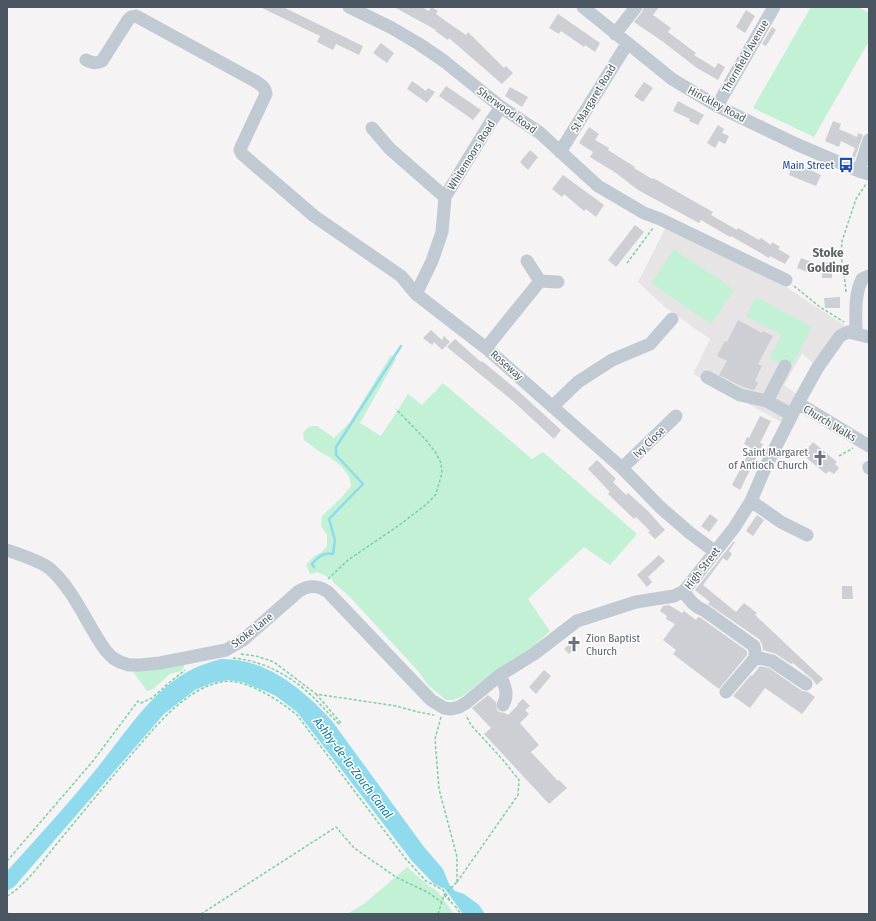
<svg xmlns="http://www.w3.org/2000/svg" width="876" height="921" font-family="'Fira Sans Condensed',sans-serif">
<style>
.education{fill:#e6e4e5}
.green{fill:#c3f1d5}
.water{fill:#90daee}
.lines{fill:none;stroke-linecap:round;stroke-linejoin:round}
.stream{stroke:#90daee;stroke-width:2.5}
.building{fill:#cdcfd5}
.path{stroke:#7ad0a6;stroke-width:1.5;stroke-dasharray:3 2;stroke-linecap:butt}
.minor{stroke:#c1cad2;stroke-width:13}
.path-bridge{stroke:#7ad0a6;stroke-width:1.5;stroke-dasharray:3 2;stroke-linecap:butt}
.labels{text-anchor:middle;stroke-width:3;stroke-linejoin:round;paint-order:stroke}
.street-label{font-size:11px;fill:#4a5661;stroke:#fff}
.transit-label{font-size:11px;fill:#164399;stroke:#fff;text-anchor:end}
.worship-label{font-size:11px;fill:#5b616d;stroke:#fff;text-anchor:end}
.water-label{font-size:12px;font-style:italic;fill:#0c7c9b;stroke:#fff}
.quarter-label{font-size:13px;font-weight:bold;fill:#5f6368;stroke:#fff}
</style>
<rect width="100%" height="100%" fill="#f5f3f3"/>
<path class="education" d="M666,227L786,287L844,325L845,332L818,367L802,354L784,385L802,398L787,425L693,374L710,339L665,307L638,282Z"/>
<path class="green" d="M811,7H858L869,13V41L814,137L753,108Z
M674,249L734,290L711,324L651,283Z
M756,297L812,327L790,369L770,358L782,335L746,316Z
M391,355L396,359L360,423L381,436L408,394L422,405L443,383L532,459L543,452L637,534L610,565L584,547L528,599L550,631L533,647L516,660L484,680L467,693L461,697L453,700H446L429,686L418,671L350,597L333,582L332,579L317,572L310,574L306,565L314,556L322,552L327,546V535L321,526L322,516L341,498L351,486L349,477L342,467L331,458L320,452L304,440L303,433L307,428L312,426H317L334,438L350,422Z
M184,663V667L181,671L170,674L153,689L147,691L131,669Z
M407,867L428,885L438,892L454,914H347L365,903Z"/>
<path class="water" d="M221,659C266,658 304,690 332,721L424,847L443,869L449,884L455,891L464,894L479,905L485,914H463L445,889L434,884L412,861L297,712L276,696L265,691L242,682L228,680L212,683L195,690L164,714L14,887L7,891V871C38,837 69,803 98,767C124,735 150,693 187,672C198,666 209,662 221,659Z"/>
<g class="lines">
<path class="stream" d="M314,567L312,564C318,557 324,552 333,554L335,540L329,519L363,484L336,455V447L401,346"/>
</g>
<path class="building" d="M260,7H283L363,46L359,55L336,44L333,50L317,42L320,36Z
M394,7H422L429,11L431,7L438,11L436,14L450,24L466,35L468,32L504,68L506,66L513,73L502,84L449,38L448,40L435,31L436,30Z
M644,7H659L653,15L671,28L668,32L696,53L694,55L715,68L718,63L725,67L718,80L697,68L662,41L634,22L642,12Z
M746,10L755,16L745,33L736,27Z
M558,14L600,43L595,52L585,45L584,47L561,31L559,34L549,28Z
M772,27L776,30L766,46L762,44Z
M381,43L394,53L387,63L373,53Z
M412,81L426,91L428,88L435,92L427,103L407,89Z
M644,82L653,88L643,102L634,96Z
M446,86L481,110L473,120L439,96Z
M510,87L528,97L522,107L505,96Z
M678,101L704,115L698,125L689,121L690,119L673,111Z
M833,121L841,124L839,129L857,137L858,133L863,135L854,160L851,159L855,148L841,141L839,147L825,141Z
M718,125L724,129L722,133L729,136L725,144L719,141L715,148L707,143Z
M589,127L599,134L595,140L609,148L608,150L635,167L634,168L652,179L653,178L713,212L711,215L737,230L738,228L759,240L761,238L771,245L772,242L780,247L778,249L790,256L785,264L770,256L769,258L731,236L730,237L701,220L699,223L638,190L616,173L590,157L593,152L579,143Z
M530,150L538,157L528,170L520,162Z
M786,159L821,175L816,186L789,175L790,171L783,168Z
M563,175L604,205L596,217L586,209L584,211L564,194L562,197L552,189Z
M635,225L644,232L616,267L608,260Z
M801,258L814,263L810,273L797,268Z
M822,262L832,263V278H822Z
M840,297V308H825L824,298Z
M738,320L762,333L763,331L773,336L758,364L762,366L755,381L758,383L754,390L743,387L719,375L727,361L717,356L725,341L727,342Z
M431,330L442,340L444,336L450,342L442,350L434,342L432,345L423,338Z
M455,339L481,362L482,361L516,389L561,430L554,439L514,402L447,347Z
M760,416L771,421L760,443L763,444L740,490L732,485L751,448L744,444L747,437L749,438Z
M813,442L837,462L835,464L839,468L834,474L829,471L826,474L803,455Z
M597,460L616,479L613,482L626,495L628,493L647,510L665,530L655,539L648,532L650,531L636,517L634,519L608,494L610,492L588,469Z
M710,514L718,520L709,532L701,526Z
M757,515L764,520L753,536L746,531Z
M734,541L735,542L729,551L732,554L727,561L723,558L703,585L736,612L744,603L757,613L755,615L823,679L817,685L811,678L793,663L791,664L776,654L763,650L762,644L759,639L708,604L710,602L695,590Z
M659,555L665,561L648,577L652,582L647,587L637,575Z
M842,586H852L853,599H842Z
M669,605L682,613L684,611L696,620L698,617L701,618L747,651V655L719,689L673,654L676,650L663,640L675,624L666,619L667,616L660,611L663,606Z
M574,639L579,645L569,654L564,649Z
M760,666L769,668L802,691L808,692L815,697L802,714L765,688L750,708L733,696L751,675L752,676Z
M544,670L551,676L536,694L529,687Z
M488,695L496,702L497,710L500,712L505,713L508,715L518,705L517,704L523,699L530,706L525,710L529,714L520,723L539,745L531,752L558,781L559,780L567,788L549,804L484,734L491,728L472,708Z"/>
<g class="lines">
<path class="path" d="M627,263L653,228
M794,286L820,307L844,322
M846,292L844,272L841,256L842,241L856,199L866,184
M839,456L853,448
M328,579L348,560L398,526L427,504L436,494L442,473L441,463L436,453L425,439L396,409
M241,654L256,656L274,662L316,694L396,706L418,712L434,715
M233,658C264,661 291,676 313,697C322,706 330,715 339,724
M316,694L341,723L339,724
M441,717L435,739L439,789L457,857V882
M7,861L93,761L138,701L141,703L152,698L170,682L185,670
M457,882L518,795L519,780L503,760L471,725L466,715
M444,895L452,903
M7,896C24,887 43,861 55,846C78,818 101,790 125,762C150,734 181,690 221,682C245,677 280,701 297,715L405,858L426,881L443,890L454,906
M455,906L461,914
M7,913L9,914
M201,914L336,827L354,848L396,877L429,893L441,902
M438,914L444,895"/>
<path class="minor" d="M349,7L392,28L419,44L444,61L501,107L540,133L598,186L644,213L660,219L786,280
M583,7L672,79L717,106L796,144L859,171L869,174
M615,34L636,7
M86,60C92,63 96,64 102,61L128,20L131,17L136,16L255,81C261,85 265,87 266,94L242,145L240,150L242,154L314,216L401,276L416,294L486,348L622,468L660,507L690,533L714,551
M717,106L774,7
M372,128L390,149L445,197
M560,152L627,44
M859,171L869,140
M527,261L540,281L558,282
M416,294L432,261L442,232L445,197L492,120L501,107
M856,333C856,316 854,295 862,279L869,276
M486,348L540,281
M707,377L740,395L767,401L792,415
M767,401L785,366
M798,403L869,446
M553,406L578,382L612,360L650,344L672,319
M622,468L676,416
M869,468V467
M751,501L781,522L807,535
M7,550C18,554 40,561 49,568C74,589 87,625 106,651L113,658L120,662L129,665H140L160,663L226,650L243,640L299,591C309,585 318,585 328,592L431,700L444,708L451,709L459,707L466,703L500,675L534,654L577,621L636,602L674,596L684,591L734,528L751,501L766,466L798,403L818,367L840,336L848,332L869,337
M684,591C689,601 695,607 705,611L754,646L756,657L772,661L806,684
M500,675C505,685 509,695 503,705
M726,692L756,657"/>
<path class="path-bridge" d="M444,895L457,882"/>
</g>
<defs>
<symbol id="bus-bare" viewBox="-9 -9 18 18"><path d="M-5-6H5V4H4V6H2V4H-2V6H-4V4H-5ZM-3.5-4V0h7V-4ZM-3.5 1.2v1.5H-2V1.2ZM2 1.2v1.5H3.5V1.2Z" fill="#1a4fb4" stroke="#fff" stroke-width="2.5" paint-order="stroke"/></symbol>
<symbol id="church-bare" viewBox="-9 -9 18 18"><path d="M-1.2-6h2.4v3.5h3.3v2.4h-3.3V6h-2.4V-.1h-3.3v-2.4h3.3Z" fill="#6b7280" stroke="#fff" stroke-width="2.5" paint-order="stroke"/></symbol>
</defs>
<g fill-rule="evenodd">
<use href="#bus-bare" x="835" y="154" width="22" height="22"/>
<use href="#church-bare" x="809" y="447" width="22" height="22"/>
<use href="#church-bare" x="563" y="633" width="22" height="22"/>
</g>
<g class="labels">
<g class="street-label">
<text transform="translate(745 56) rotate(-60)" y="4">Thornfield Avenue</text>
<text transform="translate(593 98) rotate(-59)" y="4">St Margaret Road</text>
<text transform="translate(717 104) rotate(28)" y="4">Hinckley Road</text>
<text transform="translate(507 110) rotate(36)" y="4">Sherwood Road</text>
<text transform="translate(471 155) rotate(-58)" y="4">Whitemoors Road</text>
<text transform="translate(507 365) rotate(41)" y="4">Roseway</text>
<text transform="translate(830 423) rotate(31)" y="4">Church Walks</text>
<text transform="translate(649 442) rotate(-44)" y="4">Ivy Close</text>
<text transform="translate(702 568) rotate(-52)" y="4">High Street</text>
<text transform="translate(252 630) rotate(-38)" y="4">Stoke Lane</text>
</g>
<g class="transit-label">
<text x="834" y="169">Main Street</text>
</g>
<g class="worship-label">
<text x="808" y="456">Saint Margaret<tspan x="808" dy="13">of Antioch Church</tspan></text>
<text x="586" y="642" text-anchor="start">Zion Baptist<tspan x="586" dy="13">Church</tspan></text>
</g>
<g class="water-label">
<text transform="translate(353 768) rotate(53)" y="4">Ashby-de-la-Zouch Canal</text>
</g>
<g class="quarter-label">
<text x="828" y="257">Stoke<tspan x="828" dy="15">Golding</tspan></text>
</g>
</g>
<rect width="876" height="921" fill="none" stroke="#4a5661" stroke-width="16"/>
</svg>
